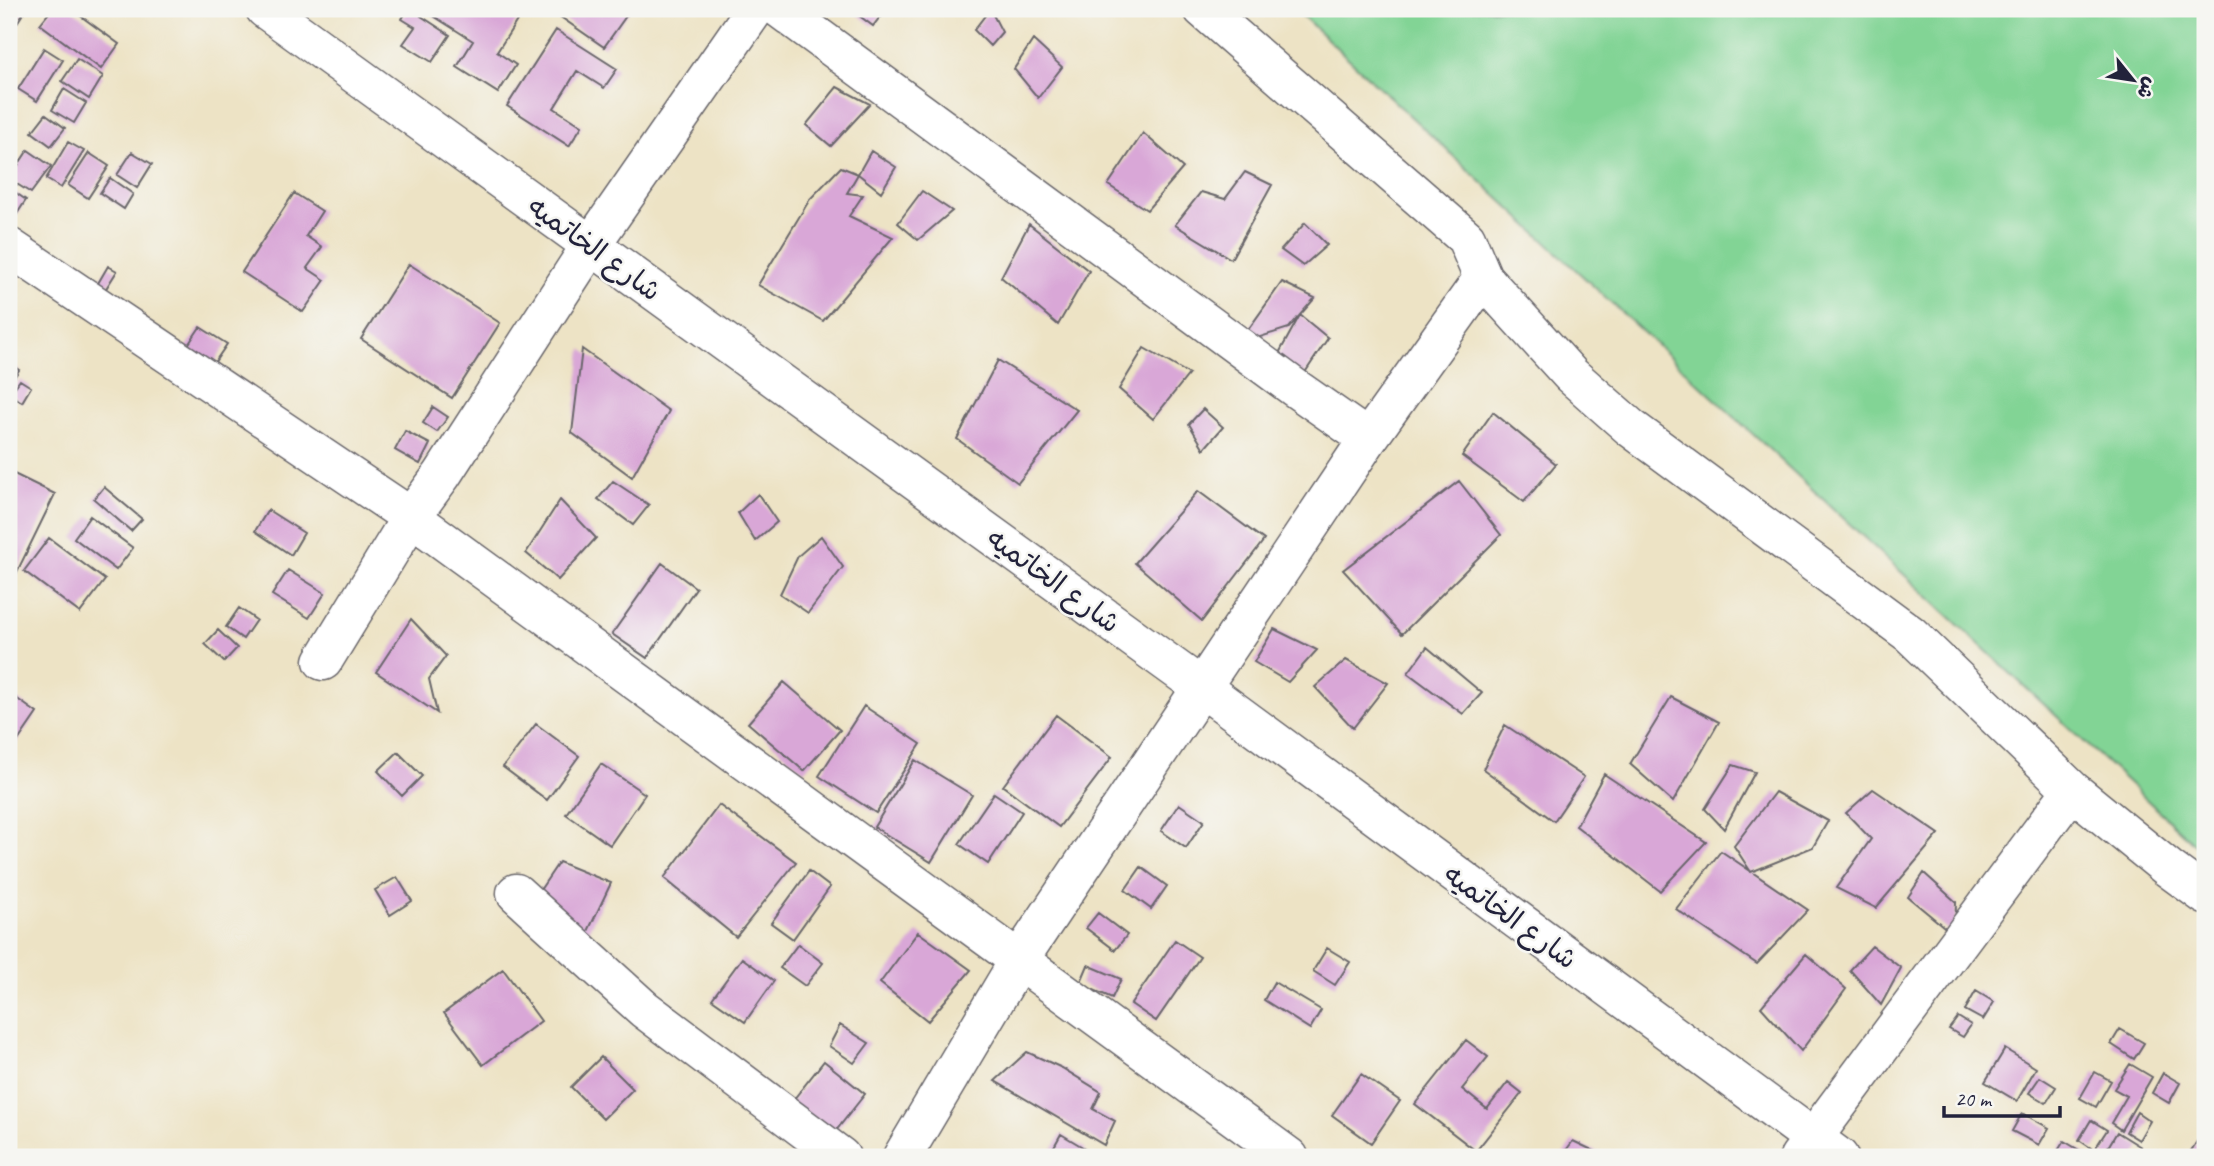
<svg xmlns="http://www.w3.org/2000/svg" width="2214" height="1166" font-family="Caveat,'Playpen Sans Arabic',sans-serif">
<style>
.green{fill:#82d495;stroke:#527b68;stroke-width:2}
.building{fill:#d9a7d7}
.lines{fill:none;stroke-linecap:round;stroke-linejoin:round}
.minor-casing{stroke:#69666b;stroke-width:41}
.minor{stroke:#fff;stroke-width:38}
.labels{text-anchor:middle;stroke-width:5;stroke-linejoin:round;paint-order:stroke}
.street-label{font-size:28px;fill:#22223b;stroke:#f6f6f2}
</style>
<rect width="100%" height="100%" fill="#f6f6f2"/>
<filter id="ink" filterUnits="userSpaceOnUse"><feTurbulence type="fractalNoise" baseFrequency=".0143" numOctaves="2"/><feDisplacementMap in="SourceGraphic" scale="14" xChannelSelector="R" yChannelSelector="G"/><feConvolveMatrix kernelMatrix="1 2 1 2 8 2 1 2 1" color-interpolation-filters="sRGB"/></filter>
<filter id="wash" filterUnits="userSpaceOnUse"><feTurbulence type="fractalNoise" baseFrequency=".00686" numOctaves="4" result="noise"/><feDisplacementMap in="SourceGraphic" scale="28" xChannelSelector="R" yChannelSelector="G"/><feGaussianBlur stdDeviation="1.57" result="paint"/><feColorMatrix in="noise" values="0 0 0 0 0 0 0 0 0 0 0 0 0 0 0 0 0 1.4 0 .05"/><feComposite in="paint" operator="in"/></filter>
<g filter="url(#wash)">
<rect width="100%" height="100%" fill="#ede3c5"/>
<path class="green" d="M1295,9H2205V854Z"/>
<g id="blocks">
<path class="building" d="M9,9H26L11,32L9,30Z
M52,9H71L119,44L101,69L40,24Z
M408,9H426L421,16L450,35L432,62L403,44L415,27L402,19Z
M436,9H502L518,19L497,52L516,65L498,93L457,67L473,41L432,15Z
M549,9H631L604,47Z
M850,9H886L873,26Z
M990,9L1002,32L990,46L974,30Z
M556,30L617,69L604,88L577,71L554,108L582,126L569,146L507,106Z
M1033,40L1062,67L1038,98L1014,69Z
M44,48L63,60L37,101L18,89Z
M77,59L103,76L89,99L62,81Z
M837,87L870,104L831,146L806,125Z
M64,89L86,103L74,123L52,110Z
M46,114L65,128L51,146L32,132Z
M1143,133L1183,168L1147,210L1108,185Z
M68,142L84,151L61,188L46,179Z
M28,150L51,166L31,193L9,179Z
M871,151L896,167L881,192L858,174L847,193L863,195L849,216L893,237L823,321L758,285L810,199L841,167L858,174Z
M132,152L152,164L137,188L117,175Z
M89,153L109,166L88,198L68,185Z
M1245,172L1272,185L1231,259L1175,225L1201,192L1225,199Z
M110,178L133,194L124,209L100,193Z
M9,188L26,200L13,220L9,217Z
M922,191L952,211L918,240L898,223Z
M294,193L322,211L306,236L322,247L307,268L325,280L303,312L242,272Z
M1305,223L1327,245L1303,266L1281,250Z
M1029,224L1089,271L1058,325L1001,277Z
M409,264L500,323L452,398L361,339Z
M108,266L117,271L105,290L97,285Z
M1282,282L1315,298L1300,315L1328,338L1296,386L1271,368L1300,315L1289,328L1238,344Z
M200,327L227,344L212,366L186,348Z
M1144,348L1189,374L1153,419L1119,389Z
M582,349L669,411L632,477L572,433Z
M998,360L1077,410L1018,483L957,439Z
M9,363L19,370L9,385Z
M20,380L31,387L22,402L10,394Z
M433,407L448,417L437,432L423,423Z
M1203,409L1223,427L1204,449L1189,424Z
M1493,412L1556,464L1524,502L1462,456Z
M405,431L430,444L420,464L395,450Z
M10,472L55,494L15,576L9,573Z
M613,481L649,505L633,525L598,499Z
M1459,481L1501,535L1402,634L1343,570Z
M104,487L142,519L131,531L94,499Z
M1198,491L1264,540L1202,621L1135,563Z
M758,494L777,522L755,541L738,513Z
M560,500L596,538L558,580L526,553Z
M268,510L304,533L291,555L255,531Z
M90,516L133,548L116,570L74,538Z
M821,536L843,567L808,613L780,594L798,556Z
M49,538L105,580L80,613L24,571Z
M662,563L696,588L647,658L612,634Z
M288,570L325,593L309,618L272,595Z
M239,608L256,620L243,639L226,627Z
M411,619L446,656L429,679L437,713L376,672Z
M1274,629L1317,650L1288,682L1254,662Z
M218,630L237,648L224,662L205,644Z
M1427,647L1482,693L1463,714L1408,673Z
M1346,660L1388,683L1353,728L1315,687Z
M784,682L840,730L804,771L748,723Z
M9,693L37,713L9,754Z
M1671,697L1719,722L1673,802L1630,764Z
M864,706L921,744L876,813L819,776Z
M1056,715L1112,757L1059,827L1003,786Z
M536,724L579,756L547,800L503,767Z
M1505,725L1584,777L1554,821L1483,769Z
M398,752L422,776L402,796L378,771Z
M915,760L972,795L931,862L874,827Z
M601,764L645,794L610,845L566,814Z
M1733,765L1755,772L1724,829L1705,809Z
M1604,774L1706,842L1660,891L1576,826Z
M1873,789L1939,834L1876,908L1836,888L1871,839L1846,813Z
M1775,792L1828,821L1813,847L1751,872L1734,846Z
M994,793L1022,812L988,864L959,844Z
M1179,804L1204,821L1186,848L1161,831Z
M719,805L796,862L736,937L664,878Z
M1721,851L1808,910L1757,964L1676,909Z
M559,862L611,883L581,946L532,902Z
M1141,867L1167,886L1151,909L1125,890Z
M809,871L830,887L793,939L771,923Z
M1924,873L1956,902L1955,936L1908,897Z
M397,877L412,901L390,915L375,890Z
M1098,913L1127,935L1115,950L1086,928Z
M918,932L971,970L928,1021L880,983Z
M1175,940L1200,957L1156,1021L1131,1004Z
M798,944L823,963L805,986L780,968Z
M1872,946L1901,968L1881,1005L1850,970Z
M1327,948L1350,962L1335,985L1313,971Z
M1806,954L1846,989L1801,1051L1761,1007Z
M742,958L774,981L745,1022L712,999Z
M1088,965L1121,979L1112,998L1080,984Z
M503,969L541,1021L483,1065L444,1013Z
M1274,982L1321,1010L1310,1029L1264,1000Z
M1976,991L1994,1002L1983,1020L1965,1010Z
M1958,1017L1971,1025L1963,1037L1949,1029Z
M840,1025L869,1043L854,1063L829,1046Z
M2120,1029L2144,1043L2134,1059L2111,1044Z
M1466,1040L1488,1057L1462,1089L1487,1109L1508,1082L1522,1093L1476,1151L1415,1104Z
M2005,1049L2036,1068L2017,1101L1985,1082Z
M1027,1052L1062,1068L1101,1092L1093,1109L1115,1121L1104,1145L995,1081Z
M601,1057L633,1089L603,1119L571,1087Z
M824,1061L865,1094L827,1142L786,1109Z
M2130,1064L2152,1077L2121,1130L2111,1123L2127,1096L2114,1089Z
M2095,1072L2111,1081L2096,1107L2080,1098Z
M2163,1073L2180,1083L2169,1103L2152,1093Z
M1361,1074L1400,1101L1371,1143L1332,1115Z
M2040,1077L2056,1087L2046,1103L2029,1093Z
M2137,1112L2150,1121L2139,1140L2126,1132Z
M2022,1113L2049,1128L2039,1145L2012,1131Z
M2091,1120L2107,1130L2094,1150L2079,1140Z
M2205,1129V1157H2187Z
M2117,1132L2141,1147L2135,1157H2102Z
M1061,1134L1086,1149L1081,1157H1055L1050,1154Z
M1573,1141L1607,1157H1561Z
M2064,1141L2089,1156L2088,1157H2054Z"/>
</g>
</g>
<g filter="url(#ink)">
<use href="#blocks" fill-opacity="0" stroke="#69666b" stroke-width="2"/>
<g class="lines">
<defs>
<path id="minor" d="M265,9L1201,687L1839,1157
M780,9L1295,388L1368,439
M1203,9L1466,238L1483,278L1571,375L1631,428L1910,634L2072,790L2168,868L2205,895
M9,247L411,517L1289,1157
M323,661L411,517L442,475L591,245L755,9
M516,893L644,1009L841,1157
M902,1157L1019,960L1368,439L1483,278
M1799,1157L2072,790"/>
</defs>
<use href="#minor" class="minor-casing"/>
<use href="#minor" class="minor"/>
</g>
</g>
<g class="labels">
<g class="street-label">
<text transform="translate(595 248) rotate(36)" y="10">شارع الخاتميه</text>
<text transform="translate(1054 580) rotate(36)" y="10">شارع الخاتميه</text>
<text transform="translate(1511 916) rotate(36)" y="10">شارع الخاتميه</text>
</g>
</g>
<rect width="2214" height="1166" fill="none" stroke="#f6f6f2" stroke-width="35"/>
<g transform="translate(2133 80) rotate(120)" stroke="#f6f6f2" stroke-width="5" paint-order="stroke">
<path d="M0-5L12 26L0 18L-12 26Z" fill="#22223b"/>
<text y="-10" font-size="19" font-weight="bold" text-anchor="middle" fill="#22223b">ش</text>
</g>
<path d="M1944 1106v10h116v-10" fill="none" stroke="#22223b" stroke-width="3.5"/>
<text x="1955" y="1106" font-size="21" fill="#22223b" stroke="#f6f6f2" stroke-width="5" paint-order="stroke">20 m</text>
</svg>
